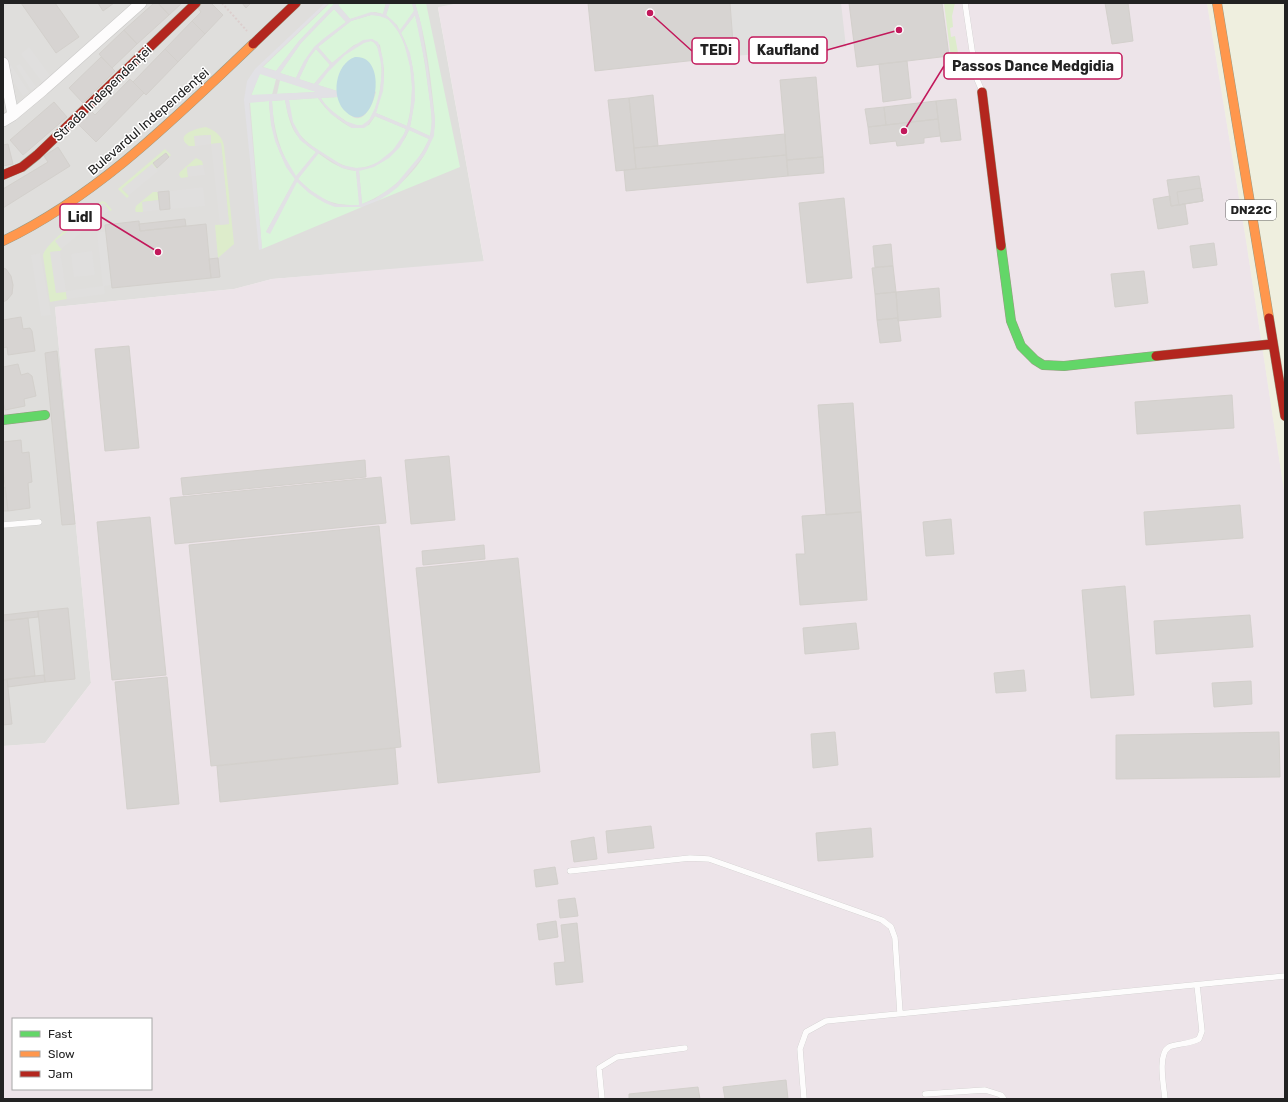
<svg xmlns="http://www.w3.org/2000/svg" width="1288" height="1102" font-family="Rubik,sans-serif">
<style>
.residential{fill:#dfdedc}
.industrial{fill:#ede4e9;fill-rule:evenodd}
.farmland{fill:#efefdf}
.grass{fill:#ddeccb}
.park{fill:#daf5da}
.parking{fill:#e0dfde}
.plaza{fill:#e2e1e5;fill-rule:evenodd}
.water{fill:#bfdbe3}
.building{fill:#d7d4d2;stroke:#d3d0cc}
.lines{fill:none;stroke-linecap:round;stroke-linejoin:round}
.lane-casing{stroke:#c9c8c7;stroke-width:6}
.street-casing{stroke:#c9c8c7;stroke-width:12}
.fast-casing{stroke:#999a82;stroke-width:10}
.slow-casing{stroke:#999a82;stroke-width:10}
.jam-casing{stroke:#999a82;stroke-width:10}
.path{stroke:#dccecd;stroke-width:2;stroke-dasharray:2 2;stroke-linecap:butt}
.lane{stroke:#fdfcfc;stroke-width:5.5}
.street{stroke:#fdfcfc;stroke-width:11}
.fast{stroke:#63d668;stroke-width:9}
.slow{stroke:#ff974d;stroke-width:9}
.jam{stroke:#b3261e;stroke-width:9}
.labels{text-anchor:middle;stroke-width:3;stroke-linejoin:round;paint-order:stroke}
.shield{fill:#fff;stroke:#646464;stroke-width:1}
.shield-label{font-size:12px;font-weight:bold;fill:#222}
.street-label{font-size:13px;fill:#222;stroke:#fff}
.leader{fill:none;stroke:#c2185b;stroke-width:1.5}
.callout-dot{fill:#c2185b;stroke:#fff;stroke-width:1.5}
.callout{fill:#fff;stroke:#c2185b;stroke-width:1.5}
.callout-label{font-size:14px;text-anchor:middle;font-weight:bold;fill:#222}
</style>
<rect width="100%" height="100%" fill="#f0eeeb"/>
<path class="residential" d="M3,3H460L438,8L484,262L272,279L234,289L55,307L91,683L45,743L3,746Z"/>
<path class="industrial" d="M460,3H1207L1246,240L1285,497V1099H3V746L45,743L91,683L55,307L234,289L272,279L484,261L438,7ZM13,1019H151V1089H13Z"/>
<path class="farmland" d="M1207,3H1285V497L1246,240Z"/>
<path class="grass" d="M944,3H955L952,16L953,27L950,28L951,37L955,36L958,53L956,57L951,58Z
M206,127C215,131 222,135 224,146L234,244L218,258L215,225L229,224L221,143L211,144V135L195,136V146H189C173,135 197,128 206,127Z
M165,149L171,155L169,157L165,153L153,163L157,168L156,169L152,164L122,189L129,196L127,198L118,189Z
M196,158L202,161L203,165L187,167L188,177L181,178L179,175L180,172Z
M153,192H158L159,200L143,202V212H136L135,210L136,206Z
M102,201L105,202L112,210L110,211L104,204L56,241L62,249L60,251L51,252L56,292H66L67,299L50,302L43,256C44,243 90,211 102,201Z"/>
<path class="park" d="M330,3H335L299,41L276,71L263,67Z
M340,3H386L383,14L375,12L350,19L338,5Z
M390,3H412L414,11L400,31L397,25L386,15Z
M415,3H426L460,167L377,201C404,185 435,153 435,120C431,81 427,40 415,3Z
M334,9L346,22C320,42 310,47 296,78L280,73L301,43Z
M371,15C378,15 384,16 389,20C405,34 413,69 412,89C412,102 410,114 407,126L376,113L384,80V69L380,45L372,39L354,45L332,63L318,47L351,21Z
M415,15C421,38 425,63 428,87C430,103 434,120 430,136L410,127C417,96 417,63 401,33Z
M371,41C390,47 381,119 363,125C356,127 348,123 343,119C335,114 326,107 321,98L338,97C340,104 343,108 348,113C363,129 373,104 376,92L344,65L339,75L337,91L318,85C329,69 350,42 371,41Z
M316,49L330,65L314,84L299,79L309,58Z
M260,73L276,79L272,95L251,96Z
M280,80L317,92L277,94Z
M318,98C326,111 339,121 352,128L369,125L375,116L406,129C398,151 373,173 349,167C340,165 332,159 324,154C301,139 290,129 289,100Z
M285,100C290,127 293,136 316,152L296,177C280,153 273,129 272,101Z
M269,101C270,130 278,156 295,179L266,232L270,233L297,181C318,203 332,208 362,207L262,249L250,102Z
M409,130L429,139C415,169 393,192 362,204L359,170C381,168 401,150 409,130Z
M318,153C330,162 342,170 356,171L360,205C330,206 319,199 298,179Z"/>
<path class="parking" d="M730,3H841L846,47L734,56Z
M29,47L51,77L43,83L21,54Z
M20,64L36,87L31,90L16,66Z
M11,65L29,92L23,96L5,69Z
M211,135V144L221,143L229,224L220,225L211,144L195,146L194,136Z
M152,164L158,171L129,195L122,189Z
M203,165L205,175L188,177L187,167Z
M203,187L205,206L170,209L169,191Z
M159,200L160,210L143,212L142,202Z
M103,203L109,210L61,249L55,241Z
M97,232H105L111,285L104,286L105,294L67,299L66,292L56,293L50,252L60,251L66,291L103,286Z
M92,251L95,275L74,277L71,254Z
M40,253L51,315L41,316L31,255Z"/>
<path class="plaza" d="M325,3H329L262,67L276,71L299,41L335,3H340L338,5L350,19L371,12L383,14L386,3H390L386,15L393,21L400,30L414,11L412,3H415L421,24L427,62L435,120L434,136L425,154L398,187L389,194L377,201L362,207H335L325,203L309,193L297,182L270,234L266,232L295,179L286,167L275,141L271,125L269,101L249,103L262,249L259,250L244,100L247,81L255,69ZM334,9L346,22L323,39L314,47L304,61L296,78L280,73L301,43ZM371,15L379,16L388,19L398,31L404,43L410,67L412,88L410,114L407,126L376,113L383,91L384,80L383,59L378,42L372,39L363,40L349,49L332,63L318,47L351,21ZM415,15L425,63L430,103L432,121L430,136L410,127L415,100L414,76L410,53L401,33ZM371,41L374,42L377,46L380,59L382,69L380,91L375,108L369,120L362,125H357L345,121L331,110L323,102L321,98L338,97L337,91L318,85L328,72L345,55L364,43ZM316,49L330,65L314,84L299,79L309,58ZM260,74L316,92L251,95ZM318,98L331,114L352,128H364L367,126L375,116L406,129L404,134L393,150L378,162L367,167L356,168L342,165L309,144L302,138L293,122L289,100ZM285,100L288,114L294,130L300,140L316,152L296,176L283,154L277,140L274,125L272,101ZM409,130L429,139L422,153L396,184L375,199L362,204L359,171L374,167L389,158L400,147ZM319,153L342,168L356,171L359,205H346L335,204L326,200L310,190L298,179Z"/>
<path class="water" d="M355,57C391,54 375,139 346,112C330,98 335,64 355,57Z"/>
<path class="building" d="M21,3H55L79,37L56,53Z
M98,3H114L103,11Z
M154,3H158L169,15L137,44L124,30Z
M158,3H182L169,15Z
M203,3H211L223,15L205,34L192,21L201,12L198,8Z
M242,3H251L246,8Z
M588,3H730L734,56L595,71Z
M849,3H942L949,56L857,67Z
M1105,3H1128L1133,41L1112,44Z
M192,21L205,34L178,62L165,49Z
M124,30L137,44L112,68L99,54Z
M165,49L178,62L146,95L133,82Z
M101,57L115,71L83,103L69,88Z
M907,61L911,98L883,102L879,64Z
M816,77L823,157L787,160L780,80Z
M130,79L144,93L96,142L77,123L90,110L95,115Z
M653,95L658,146L634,148L629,98Z
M629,98L636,169L616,171L608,100Z
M956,99L961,140L941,142L936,101Z
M936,101L938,119L886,125L884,107Z
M54,102L67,117L23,155L10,140Z
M884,107L886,125L868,127L865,109Z
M938,119L940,136L924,138V143L897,146L896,141L870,144L868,127Z
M785,134L786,155L636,169L634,148Z
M8,144L13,164L3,166V145Z
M58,147L70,166L3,208V189L48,162L44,156Z
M166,153L169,157L157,168L153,163Z
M786,155L788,176L626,191L624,170Z
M823,157L824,173L788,176L787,160Z
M1199,176L1203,201L1171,206L1167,180Z
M1201,188L1203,201L1179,205L1177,192Z
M169,191L170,209L160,210L158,192Z
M1170,196L1171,206L1185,204L1188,224L1158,229L1153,199Z
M844,198L852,278L807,283L799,203Z
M185,219L186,226L140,231L139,224Z
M139,221L140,231L206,224L211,278L112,288L105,225Z
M1214,243L1217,265L1193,268L1190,246Z
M891,244L893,266L875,267L873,246Z
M218,258L220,277L211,278L209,259Z
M893,266L896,292L875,294L872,268Z
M3,268L6,269L11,276L13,285L12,294L7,300L3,302Z
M1144,271L1148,303L1115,307L1111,274Z
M939,288L941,317L898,321L896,292Z
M896,292L898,318L877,320L875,294Z
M21,317L23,329L30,328L32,331L35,351L8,355L7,347L3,348V320Z
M898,318L901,341L880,343L877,320Z
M129,346L139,448L105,451L95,349Z
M57,351L75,524L62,525L45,353Z
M18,364L21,375L28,373L32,376L36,396L24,399L25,406L5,410L3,402V367Z
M1232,395L1234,428L1137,434L1135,402Z
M853,403L861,512L826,515L818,405Z
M21,440L22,453L29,452L32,482L28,483L30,508L8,511L3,469V442Z
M449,456L455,520L411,524L405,460Z
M365,460L366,477L183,495L181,478Z
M381,477L386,523L175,544L170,498Z
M5,487L8,511H3V488Z
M1240,505L1243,538L1146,545L1144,512Z
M861,512L867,600L800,605L796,554H805L802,516Z
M150,517L166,675L112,680L97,522Z
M951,519L954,554L926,556L923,522Z
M379,526L401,747L211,766L189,545Z
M484,545L485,559L423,565L422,551Z
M518,558L540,772L438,783L416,568Z
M1125,586L1134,695L1091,698L1082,590Z
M68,608L75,679L45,682L38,611Z
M38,611V617L3,621V615Z
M1250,615L1253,647L1156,654L1154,621Z
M28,618L35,676L3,680V621Z
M856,623L859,649L805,654L803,628Z
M1024,670L1026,691L996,693L994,673Z
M44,675L45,682L8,687L7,679Z
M167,677L179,804L127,809L115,682Z
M7,679L12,724L3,725V680Z
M1251,681L1252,704L1214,707L1212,683Z
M835,732L838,765L813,768L811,734Z
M1279,732L1280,777L1116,779V735Z
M395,748L398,784L220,802L217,766Z
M651,826L654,848L608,853L606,831Z
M871,828L873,857L818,861L816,833Z
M594,837L597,859L574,862L571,841Z
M555,867L558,884L536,887L534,870Z
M575,898L578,916L560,918L558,900Z
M556,921L558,937L539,940L537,924Z
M577,923L583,982L556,985L554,963L565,962L561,925Z
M786,1080L788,1099H725L723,1087Z
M698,1087L700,1099H629V1094Z"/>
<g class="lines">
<defs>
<path id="lane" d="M965,3L976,77L982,91
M3,525L39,522
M570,871L690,858L709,859L882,920L891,927L895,938L900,1013
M925,1094L985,1090L1001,1095L1004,1099
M602,1099L599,1068L617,1057L685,1048
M804,1099L800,1049L806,1032L826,1021L1285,976
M1165,1099C1164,1087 1157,1054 1169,1047C1175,1044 1190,1044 1199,1039L1202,1031L1197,985"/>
<path id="street" d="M3,63L13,115
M3,121L13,115L43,90L141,3"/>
<path id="fast" d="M1001,246L1011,321L1021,346L1035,360L1043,365L1064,366L1156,356
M3,420L45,415"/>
<path id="slow" d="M1217,3L1269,318
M3,241C99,195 176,117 253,44"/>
<path id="jam" d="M253,44L296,3
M982,92L1001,246
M3,175L22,167L37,155L196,3
M1269,318L1285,416
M1156,356L1273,344"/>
</defs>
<use href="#lane" class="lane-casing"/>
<use href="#street" class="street-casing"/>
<use href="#fast" class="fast-casing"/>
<use href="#slow" class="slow-casing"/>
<use href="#jam" class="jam-casing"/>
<path class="path" d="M222,3L247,31"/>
<use href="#lane" class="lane"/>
<use href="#street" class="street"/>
<use href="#fast" class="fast"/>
<use href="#slow" class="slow"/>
<use href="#jam" class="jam"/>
</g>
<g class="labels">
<rect class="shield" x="1226" y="200" width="50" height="20" rx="3"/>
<g class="shield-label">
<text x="1251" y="214">DN22C</text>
</g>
<g class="street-label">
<text transform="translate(102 93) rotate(-44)" y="5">Strada Independenței</text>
<text transform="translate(148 121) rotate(-41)" y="5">Bulevardul Independenței</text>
</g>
</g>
<path class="leader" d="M899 30L827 50M650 13L692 51M904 131L944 66M158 252L101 217"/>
<g class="callout-dot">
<circle cx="899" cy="30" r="4"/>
<circle cx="650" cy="13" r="4"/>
<circle cx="904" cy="131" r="4"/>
<circle cx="158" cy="252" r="4"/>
</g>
<g class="callout">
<rect x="749" y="37" width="78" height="26" rx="4"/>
<rect x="692" y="38" width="47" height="26" rx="4"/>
<rect x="944" y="53" width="178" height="26" rx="4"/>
<rect x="60" y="204" width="41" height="26" rx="4"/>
</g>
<g class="callout-label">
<text x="788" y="55">Kaufland</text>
<text x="716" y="55">TEDi</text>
<text x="1033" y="71">Passos Dance Medgidia</text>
<text x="80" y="222">Lidl</text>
</g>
<rect width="1288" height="1102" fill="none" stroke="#222222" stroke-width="8"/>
<rect x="12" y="1018" width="140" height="72" fill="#ffffff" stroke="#a7a7a7"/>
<rect x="20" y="1031" width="20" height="6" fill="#63d668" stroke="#a7a7a7"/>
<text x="48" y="1038" font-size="12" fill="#222222">Fast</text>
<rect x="20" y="1051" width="20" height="6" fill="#ff974d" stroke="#a7a7a7"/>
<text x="48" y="1058" font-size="12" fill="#222222">Slow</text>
<rect x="20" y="1071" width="20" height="6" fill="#b3261e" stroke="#a7a7a7"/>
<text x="48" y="1078" font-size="12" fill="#222222">Jam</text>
</svg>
